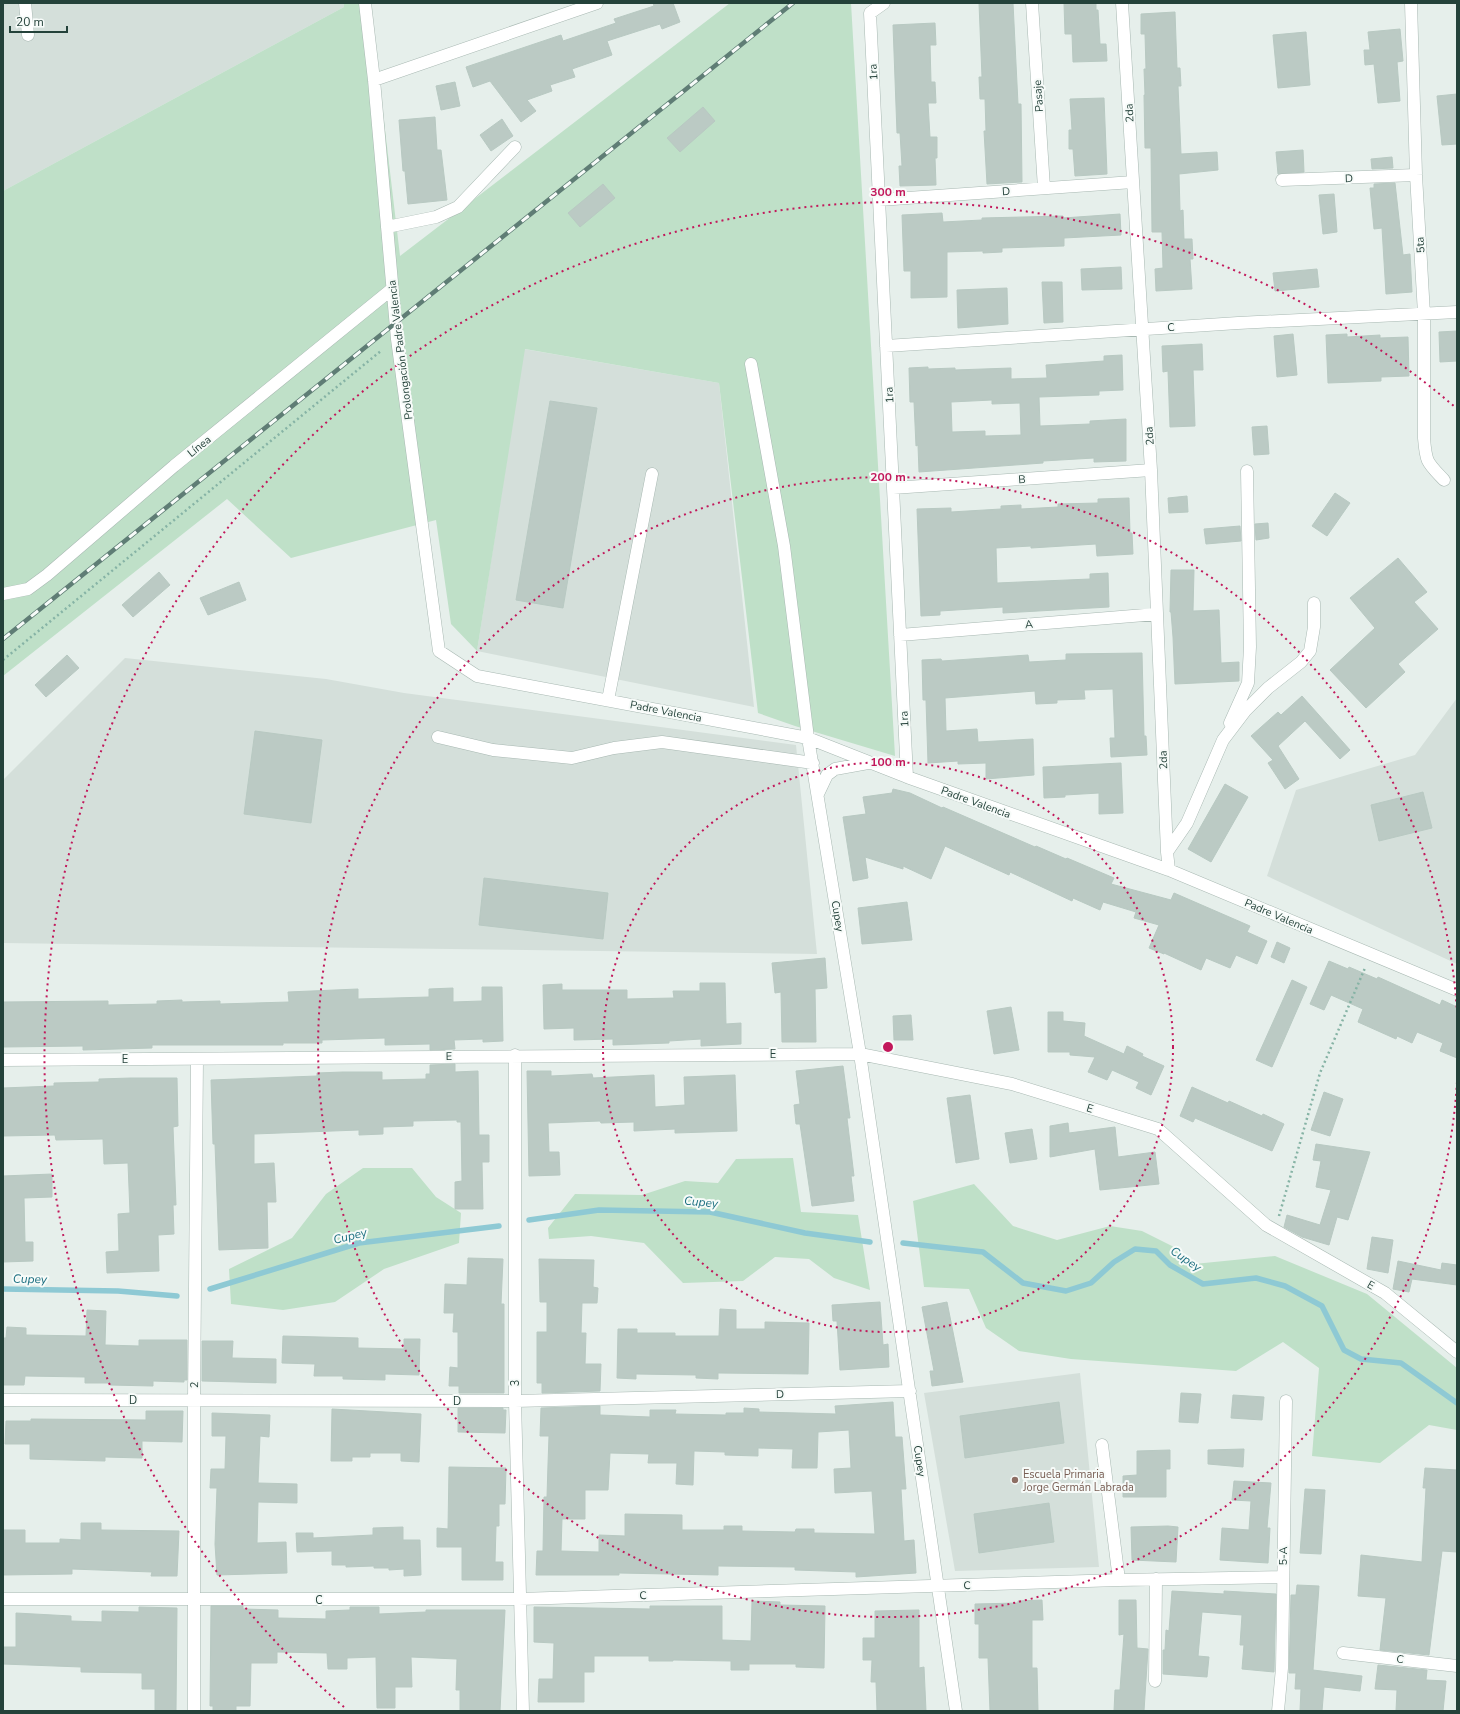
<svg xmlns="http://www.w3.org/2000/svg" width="1460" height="1714" font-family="'Nunito Sans',sans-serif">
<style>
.built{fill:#d4dfda}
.green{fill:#bfe0c8}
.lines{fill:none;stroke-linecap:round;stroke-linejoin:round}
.stream{stroke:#8ec9d4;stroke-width:5.5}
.building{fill:#bbcac4;stroke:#b8c9c2;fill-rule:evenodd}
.minor-casing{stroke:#a8b8b2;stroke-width:13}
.path{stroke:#86b3a5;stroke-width:2.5;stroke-dasharray:2 3;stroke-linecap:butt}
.minor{stroke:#fff;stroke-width:12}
.rail-casing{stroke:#5f7d75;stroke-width:4.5}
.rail{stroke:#f7fbf9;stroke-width:3;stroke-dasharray:9;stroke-linecap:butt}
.ring{fill:none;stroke:#c2185b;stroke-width:2;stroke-dasharray:2 4}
.education-dot{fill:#8d6e63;stroke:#f7fbf9;stroke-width:1.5}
.labels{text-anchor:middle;stroke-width:4;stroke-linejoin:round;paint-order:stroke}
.street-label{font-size:11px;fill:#24423a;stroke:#f7fbf9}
.education-label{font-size:11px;fill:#785e54;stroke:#f7fbf9;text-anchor:start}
.water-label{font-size:12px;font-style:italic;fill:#1c6f80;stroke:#f7fbf9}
.centre{fill:#c2185b;stroke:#f7fbf9;stroke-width:2}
.ring-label{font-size:12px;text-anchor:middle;font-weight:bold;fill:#c2185b;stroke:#f7fbf9;stroke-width:4;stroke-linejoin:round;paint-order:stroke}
</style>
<rect width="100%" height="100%" fill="#e6efeb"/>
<path class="built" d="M3,3H344V7L3,191Z
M524,349L719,383L754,707L477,651Z
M125,658L326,679L404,693L796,745L817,954L3,943V780Z
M1457,698V964L1267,876L1296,790L1415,755Z
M1080,1373L1099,1567L955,1571L924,1393Z"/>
<path class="green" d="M344,3H370L400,256L730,3H851L895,756L795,726L758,713L719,383L525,349L477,651L451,624L436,520L291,558L227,499L3,676V191L344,7Z
M793,1158L801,1212L858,1215L870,1290L834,1278L809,1259L775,1257L743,1281L683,1283L644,1243L591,1236L549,1239L548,1228L575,1194L642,1195L685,1181L718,1183L736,1159Z
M363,1168H412L436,1197L461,1213L459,1243L384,1269L335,1302L283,1310L231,1304L229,1269L292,1238L326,1194Z
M974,1184L1013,1226L1057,1240L1110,1226L1142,1231L1172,1246L1194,1264L1275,1256L1367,1294L1457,1368V1430L1429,1425L1380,1463L1312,1456L1319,1368L1283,1342L1236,1371L1071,1359L1019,1351L986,1328L969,1289L924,1287L913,1201Z"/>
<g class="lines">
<path class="stream" d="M529,1220L599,1210L710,1212L805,1233L870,1242
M903,1243L983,1252L1023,1283L1066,1291L1091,1283L1114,1262L1135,1249L1156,1251L1170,1265L1203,1284L1256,1278L1285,1286L1322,1306L1344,1350L1361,1359L1401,1363L1457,1403
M3,1289L118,1291L177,1296
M210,1289L359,1243L499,1226"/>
</g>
<path class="building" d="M653,3H673L680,22L662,29L660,24L607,41L612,55L572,69L575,77L550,85L552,91L527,100L536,111L521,122L490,81L473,87L466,67L561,35L563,41L616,23L614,19L654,6Z
M979,3H1013L1018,104H1021L1022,182L987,184L984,131H986L985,99H980L979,77H982Z
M1064,3H1096V10H1098L1100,44H1106L1107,61L1073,62L1072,34H1065Z
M1175,12L1177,68H1180L1181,86H1178L1181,154L1217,152L1218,170L1179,174L1180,211L1183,210L1184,239H1192L1193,259H1190L1192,289L1156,291L1155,269L1163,268L1162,232H1152L1151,148H1145L1144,95H1145L1144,69H1146L1145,34H1141V14Z
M935,23L936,45H930L931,82H935L936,103H928L930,137H937V158H935L936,185L900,186L899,166H902L900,133H897L893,25Z
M1400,29L1403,61L1397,62L1400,101L1378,103L1374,64L1365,65L1364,50H1370L1368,32Z
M1306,32L1310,85L1278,88L1273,35Z
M455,82L460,106L441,110L436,86Z
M1457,94V144L1442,145L1437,96Z
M1104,98L1107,174L1075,176L1073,149H1069V130H1072L1070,99Z
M703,107L715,121L680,152L667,138Z
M435,117L437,150H441L447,200L408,204L405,171H403L399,120Z
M502,119L513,136L491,151L480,135Z
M1303,150L1304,172L1278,174L1276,152Z
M1392,157L1393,168L1372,169L1371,159Z
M1395,183L1403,255L1410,254L1412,292L1386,294L1382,228L1374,229L1370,188H1374V184Z
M603,184L615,198L580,227L568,213Z
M1334,194L1337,232L1323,234L1319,195Z
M942,213L943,222L982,220V218L1063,216V218L1120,214L1121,235L1064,238V246L1002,248V252L983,253V251L947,252V297L911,298V271H904L902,215Z
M1121,267L1122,289L1082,290L1081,269Z
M1317,269L1319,287L1275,291L1273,273Z
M1042,282H1062L1063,322L1044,323Z
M1007,288L1008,324L958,328L957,290Z
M1457,331V361L1440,362L1439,332Z
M1293,334L1297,375L1277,377L1274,336Z
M1347,334V337L1380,335V338L1408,337L1409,376L1381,377V381L1328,383L1326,335Z
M1202,344L1203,370H1193L1195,426L1170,427L1168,371L1163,372L1162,346Z
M1122,355L1123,390L1099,391V395L1039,397L1040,426L1090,424V421L1126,419V461L1094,462V458L1043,461V463L919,472L918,445L916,446L914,402H910L909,368L928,367V369L955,368V370L1011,368V379L1047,378L1046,365L1104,361V356ZM992,400V404L1020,403L1021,435L985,436V431L952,432L951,402Z
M550,401L597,408L563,608L516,600Z
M1267,426L1269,454L1254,455L1252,427Z
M1335,493L1350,503L1327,536L1312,526Z
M1187,496L1188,512L1169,513L1168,498Z
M1129,498L1130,533H1132L1133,554L1097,556L1096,544L1031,548V546L996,548L997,583L1090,579V574L1108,573L1109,607L1003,613V607L940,611V615L921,616L917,509L951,508V512L1001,509V506L1021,505V509L1058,507V504L1098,503V499Z
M1268,523L1269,538L1256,540L1255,524Z
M1240,526L1241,541L1206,544L1204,529Z
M1398,558L1427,592L1414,602L1438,629L1398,664L1405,672L1366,708L1330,670L1375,628L1350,598Z
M1171,570H1194L1193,611L1219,610L1221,663L1239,662V681L1175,684L1173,637L1171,612H1170Z
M159,572L170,585L133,617L122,605Z
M239,582L246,600L208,615L200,598Z
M1142,653L1144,736H1146L1147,755L1111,757L1110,738H1115L1113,689L1084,690L1085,699L1057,700V703L1036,704L1035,691L945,698L946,731L977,729L978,742L1033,739L1034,775L986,779V763L958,764V761L928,763L926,700H923L922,660L941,659L942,661L1028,655L1029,662L1066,660V654Z
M67,655L79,668L46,697L35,685Z
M1302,696L1350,750L1340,759L1305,721L1278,746L1299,779L1285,789L1268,763L1273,760L1251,736L1278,712L1281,715Z
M255,731L322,740L311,823L244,814Z
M1121,763L1123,813L1099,814V793L1065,795V797L1044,798L1043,767Z
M1225,784L1248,797L1211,862L1188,849Z
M893,789L910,793L942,808L943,807L1035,847L1036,846L1066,859L1067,858L1114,878L1111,884L1171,900L1174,893L1250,926L1247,932L1267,941L1257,964L1236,955L1230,968L1206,958L1201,970L1164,953V954L1149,948L1159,925L1134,918L1136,912L1103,902L1100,910L1073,898L1072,901L1010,872L1009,875L945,846L931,879L903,866V869L865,857L868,878L853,881L843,817L866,814L863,797L892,793Z
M1423,792L1432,828L1379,841L1371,805Z
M484,878L608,893L603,939L479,925Z
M907,902L912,940L862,944L858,908Z
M1277,942L1290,948L1284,963L1271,957Z
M825,958L827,988L815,989L816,1042H782L781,992L775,993L772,963Z
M1329,961L1348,969L1349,967L1377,979L1378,977L1440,1005L1442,1000L1457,1007V1058L1440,1051L1443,1043L1417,1032L1412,1043L1397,1036L1396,1039L1358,1022L1363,1009L1331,995L1324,1010L1310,1004Z
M1292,980L1307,987L1272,1067L1256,1060Z
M700,983H725L726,1024L741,1023V1044L701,1046V1039L669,1041V1043L613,1045V1039L574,1040V1028L544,1029L543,985L562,984V990H627V999L674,998L673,991H700Z
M482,987H502L503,1041L483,1042V1039L454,1040L455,1049L430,1050V1044L385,1045V1038L322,1040V1043H283V1045H152V1048L83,1050V1046L3,1047V1002L108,1001V1005L157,1004V1001L182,1000V1002L220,1001V1004L289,1002L288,992L358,989V999L429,997V989L453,988V1002L482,1001Z
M1011,1007L1019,1050L994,1054L987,1011Z
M1048,1012H1063V1021L1085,1023L1084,1036L1124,1054L1127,1046L1143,1054L1142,1056L1164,1066L1151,1095L1136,1088L1139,1082L1112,1070L1107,1080L1088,1072L1095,1057L1070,1055V1052H1048Z
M911,1015L913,1040H894L893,1016Z
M455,1064V1072L478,1071L479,1135H489V1162H482L483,1209H455V1182L462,1181L461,1122H457V1120L413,1121V1126L383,1127V1134L359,1135V1130L254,1134V1164L274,1163L276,1202H267L268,1248L219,1250L215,1144H213L211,1080L317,1076V1073L343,1072H382V1080L426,1079V1074H430V1065Z
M843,1066L850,1118H847L854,1176H851L854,1201L812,1206L800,1124H796L794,1105L800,1104L796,1071Z
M527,1071H551V1076L592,1074L593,1078L654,1075L655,1107L685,1105L684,1077L735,1075L737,1131L675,1133V1129L634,1131V1122L601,1123L600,1121L548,1123L549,1152H559L560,1175L529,1176Z
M131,1078H177L178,1126L173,1127L176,1205H173L174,1234L158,1235L159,1271L107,1273L106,1252L119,1251L118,1214L130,1213L128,1163L104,1164L103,1139L56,1140L55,1135L3,1136V1088L54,1086V1083L99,1082V1079Z
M1192,1087L1228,1103L1229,1101L1262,1116L1263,1114L1284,1124L1272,1151L1195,1118L1193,1122L1180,1116Z
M1324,1092L1343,1099L1330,1136L1311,1130Z
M970,1095L979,1159L956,1163L947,1098Z
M1068,1123L1069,1133L1115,1127L1118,1157L1155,1152L1159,1184L1100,1190L1095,1149L1050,1157V1126Z
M1032,1129L1037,1159L1010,1163L1005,1133Z
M1316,1144L1370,1152L1348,1220L1337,1217L1329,1245L1302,1237L1284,1227L1287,1215L1320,1225L1331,1190L1316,1187L1321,1161L1313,1160Z
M52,1174V1197L24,1198L25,1242H33V1261L3,1262V1176Z
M1372,1237L1393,1240L1388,1273L1367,1269Z
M468,1258L503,1259L501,1304H504V1393H459V1386H449L450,1367L458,1368V1332H453L454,1313H444L445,1284L467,1285Z
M539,1259L594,1260L593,1287L598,1288L597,1303H582L581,1333H586L585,1364H601L600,1391L542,1393V1383H537V1332H547V1302H540Z
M1398,1261L1441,1270L1442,1263L1457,1265V1285L1412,1279L1409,1292L1393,1289Z
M880,1302L883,1345L888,1344L889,1367L840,1370L837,1321H833L832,1305Z
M947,1302L963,1382L932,1386L930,1371H934L922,1307Z
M720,1309L736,1310V1329H765V1322L809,1323L808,1374L718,1373V1379L696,1378V1375L636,1374V1379L617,1378L618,1329H637V1333H675V1336H719Z
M87,1310L106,1311L105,1345L139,1346V1340H187V1380H184V1382L153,1381V1386L110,1385V1383H85V1377L25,1376L24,1385H3V1338H6L7,1327L26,1328V1335L86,1336Z
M283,1336L358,1338V1348L404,1349V1339H420L419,1375L385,1374V1380L343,1379V1376H314L315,1364L282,1363Z
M202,1341H233L232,1358L276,1359V1383L202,1381Z
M1181,1393L1201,1394L1198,1423L1179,1422Z
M1233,1395L1264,1397L1262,1420L1231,1418Z
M893,1402L895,1437H902L906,1489H901L904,1541L914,1540L916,1573L856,1577V1572L795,1570V1567L718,1566V1575L619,1573V1575H536L537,1551H543L544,1497H547L548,1464L549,1436H540L541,1408L600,1406V1415L650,1417V1410H676L675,1414L726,1415V1413H744V1408L759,1409V1412L836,1414L835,1406ZM849,1430L851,1468L834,1469L835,1493L872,1491L875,1534L814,1533V1529H796L795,1532L742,1531V1526H724V1530H682V1515L625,1514V1536L599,1535V1552L561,1551L562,1519H585V1490H608L610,1453L649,1454L648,1463H677L676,1484L693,1485L694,1451L725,1452V1455L758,1456V1448L793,1449L792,1468H817L818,1432Z
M1059,1402L1064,1443L965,1458L960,1416Z
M458,1408H503V1410H506L505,1433L458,1432Z
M332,1409L421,1414L419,1462L401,1461V1453H370V1457H352V1461H331Z
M146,1411H183L182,1442L142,1441V1458L105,1457V1461L30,1459V1444H5L6,1421H31V1419L146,1420Z
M212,1413L270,1415L269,1437L260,1436L258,1483L297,1484V1503L258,1502L257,1543L286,1542L287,1573L217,1575L215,1544L217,1488H210L211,1469H225L226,1436H212Z
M1244,1449L1243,1467L1208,1464V1450Z
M1170,1450V1469H1166V1497H1123V1476L1137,1475V1451Z
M449,1467L506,1468L505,1504H499V1526H496L495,1562H503V1580H462V1547H437V1528L448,1529Z
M1425,1468L1457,1470V1552L1442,1551L1429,1655L1380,1650L1386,1598L1358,1596L1361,1555L1422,1562L1426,1488H1423Z
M1234,1481L1271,1483L1267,1528H1270L1268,1563L1220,1560L1222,1528L1249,1530L1251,1501L1232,1500Z
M1305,1489L1325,1490L1321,1554L1300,1553Z
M1049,1503L1054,1542L979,1553L974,1514Z
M81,1523H101V1530L179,1531L177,1576H151L152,1572L72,1569V1574L3,1575V1530H25V1543H60V1539L81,1540Z
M1168,1526L1178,1527L1176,1562L1132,1560L1131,1527Z
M403,1527V1540H420L421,1575L404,1576V1569L389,1570V1568H374V1566L346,1567V1565H332V1551L297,1552L296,1533H313V1538L373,1535V1528Z
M1297,1585L1319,1586L1313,1670L1362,1676L1360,1691L1324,1687L1322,1711H1300L1301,1689H1295L1296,1673H1289L1291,1595H1296Z
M1172,1591L1224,1594V1591L1276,1594L1274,1672L1242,1669L1244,1645H1240L1242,1615L1202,1612L1198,1656L1209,1657L1207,1677L1163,1674V1650H1165L1166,1630L1169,1631Z
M1042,1600L1043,1620H1032V1668H1037L1038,1711H990L988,1658H979V1624H975V1604L1018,1603V1601Z
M1119,1600H1136L1137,1648L1148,1649L1144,1711H1114L1115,1690H1120L1124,1634L1119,1635Z
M752,1601L780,1602V1605L825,1606L824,1668L796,1667V1664H749V1670H731V1661L673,1660V1661H649V1656H594V1672H584V1702H538L539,1679H553L554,1643L534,1642V1607L650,1609V1606H722V1640L751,1641Z
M211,1606H243V1609L278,1610V1618L326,1619V1611L350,1610V1607H379V1614L426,1612V1610H505L500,1711H460V1690H456L457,1659L411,1657L412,1687H395V1708H377L376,1657L347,1658V1669H328L327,1653L277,1652V1663H251L250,1706H236V1711H213V1706H210Z
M139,1607L177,1608L176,1711H155V1689H142V1673L81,1672V1667L3,1664V1647H16V1613L71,1616V1621L102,1622V1611L139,1612Z
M919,1610V1668L924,1667L926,1711H877L876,1682H871L872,1660H863V1638H875V1611Z
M1378,1665L1427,1670L1426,1680L1446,1681L1443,1711H1396L1397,1690L1375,1689Z"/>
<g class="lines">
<defs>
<path id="minor" d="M25,3L28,35
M365,3L374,80L397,339L439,651L477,676L808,738L907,777L1169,870L1457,990
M884,3L870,13L907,777
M1032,3L1044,188
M1122,3L1151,470L1167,852L1169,870
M1411,3L1416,175L1424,314V438C1426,463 1427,462 1444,480
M374,80L597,3
M1282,180L1416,175
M879,200L1133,182
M387,227L436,217L458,207L515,147
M886,346L1238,323L1457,312
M751,364L784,546L808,738L860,1054L956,1711
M893,488L1151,470
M3,594L28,589L47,575L174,466L392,289
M900,635L1157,614
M608,700L652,474
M1230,723L1248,683L1250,647L1247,471
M438,737L493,750L572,758L614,748L662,742L813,763
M818,794L827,775L835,769L868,763
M1167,852L1187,823L1223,740L1245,711L1268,688L1301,662L1310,651L1314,627V603
M515,1055V1401L523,1711
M3,1060L860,1054L1012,1084L1158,1129L1266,1225L1385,1293L1457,1352
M3,1400L515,1401L910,1391
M1102,1445L1119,1580
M3,1599H519L1119,1580L1283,1577
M1343,1653L1457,1666
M1155,1681L1156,1579
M194,1711V1401L197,1059
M1278,1711L1282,1668L1286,1401"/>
</defs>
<use href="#minor" class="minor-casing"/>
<path class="path" d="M3,660L382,350
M1279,1216L1320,1073L1365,968"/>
<use href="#minor" class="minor"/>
<defs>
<path id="rail" d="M3,639L793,3"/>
</defs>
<use href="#rail" class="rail-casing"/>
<use href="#rail" class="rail"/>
</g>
<g class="ring">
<circle cx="888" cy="1047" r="285"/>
<path d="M1457 1082A570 570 0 1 1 1457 1012"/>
<path d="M344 1707A855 855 0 1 1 1455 407"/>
</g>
<circle class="education-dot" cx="1015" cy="1480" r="4"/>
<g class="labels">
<g class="street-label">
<text transform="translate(873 72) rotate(-93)" y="4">1ra</text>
<text transform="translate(1038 96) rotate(-94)" y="4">Pasaje</text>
<text transform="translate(1129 113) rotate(-93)" y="4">2da</text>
<text transform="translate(1349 178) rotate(-2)" y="4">D</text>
<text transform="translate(1006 191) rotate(-4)" y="4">D</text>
<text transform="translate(1420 245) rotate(-93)" y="4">5ta</text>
<text transform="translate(1171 327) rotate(-4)" y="4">C</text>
<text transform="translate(400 350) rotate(-97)" y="4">Prolongación Padre Valencia</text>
<text transform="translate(889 395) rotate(-93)" y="4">1ra</text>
<text transform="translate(1149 436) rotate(-94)" y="4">2da</text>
<text transform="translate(199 446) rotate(-39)" y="4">Línea</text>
<text transform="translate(1022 479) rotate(-4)" y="4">B</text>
<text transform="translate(1029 624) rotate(-5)" y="4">A</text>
<text transform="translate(666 711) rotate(11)" y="4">Padre Valencia</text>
<text transform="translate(904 719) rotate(-93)" y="4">1ra</text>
<text transform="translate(1163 760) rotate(-92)" y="4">2da</text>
<text transform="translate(976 802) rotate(20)" y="4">Padre Valencia</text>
<text transform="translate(838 916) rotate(81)" y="4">Cupey</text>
<text transform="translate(1279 916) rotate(23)" y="4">Padre Valencia</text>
<text x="773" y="1058">E</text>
<text transform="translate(449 1056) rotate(-1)" y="4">E</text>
<text x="125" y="1063">E</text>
<text transform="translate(1090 1108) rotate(17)" y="4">E</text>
<text transform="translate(1371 1285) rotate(30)" y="4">E</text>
<text transform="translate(515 1383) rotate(-90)" y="4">3</text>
<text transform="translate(194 1385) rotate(-89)" y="4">2</text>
<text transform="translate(780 1394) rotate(-1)" y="4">D</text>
<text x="133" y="1404">D</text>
<text x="457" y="1405">D</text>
<text transform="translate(920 1461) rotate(82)" y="4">Cupey</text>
<text transform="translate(1283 1556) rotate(-89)" y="4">5-A</text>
<text transform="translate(967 1585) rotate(-2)" y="4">C</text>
<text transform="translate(643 1595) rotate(-2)" y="4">C</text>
<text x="319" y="1604">C</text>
<text transform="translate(1400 1659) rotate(6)" y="4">C</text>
</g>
<g class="education-label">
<text x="1023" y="1478">Escuela Primaria<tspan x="1023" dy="13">Jorge Germán Labrada</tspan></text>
</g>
<g class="water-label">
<text transform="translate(701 1202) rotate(5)" y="4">Cupey</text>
<text transform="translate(350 1236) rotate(-14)" y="4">Cupey</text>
<text transform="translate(1186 1259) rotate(34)" y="4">Cupey</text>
<text transform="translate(30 1279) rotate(1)" y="4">Cupey</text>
</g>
</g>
<circle cx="888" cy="1047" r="6" class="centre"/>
<g class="ring-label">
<text x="888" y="196">300 m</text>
<text x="888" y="481">200 m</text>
<text x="888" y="766">100 m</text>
</g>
<rect width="1460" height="1714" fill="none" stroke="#24423a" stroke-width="8"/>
<path d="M10 26v6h57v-6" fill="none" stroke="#24423a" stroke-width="2"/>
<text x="16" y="26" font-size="12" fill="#24423a" stroke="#f7fbf9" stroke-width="3" paint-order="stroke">20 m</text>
</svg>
